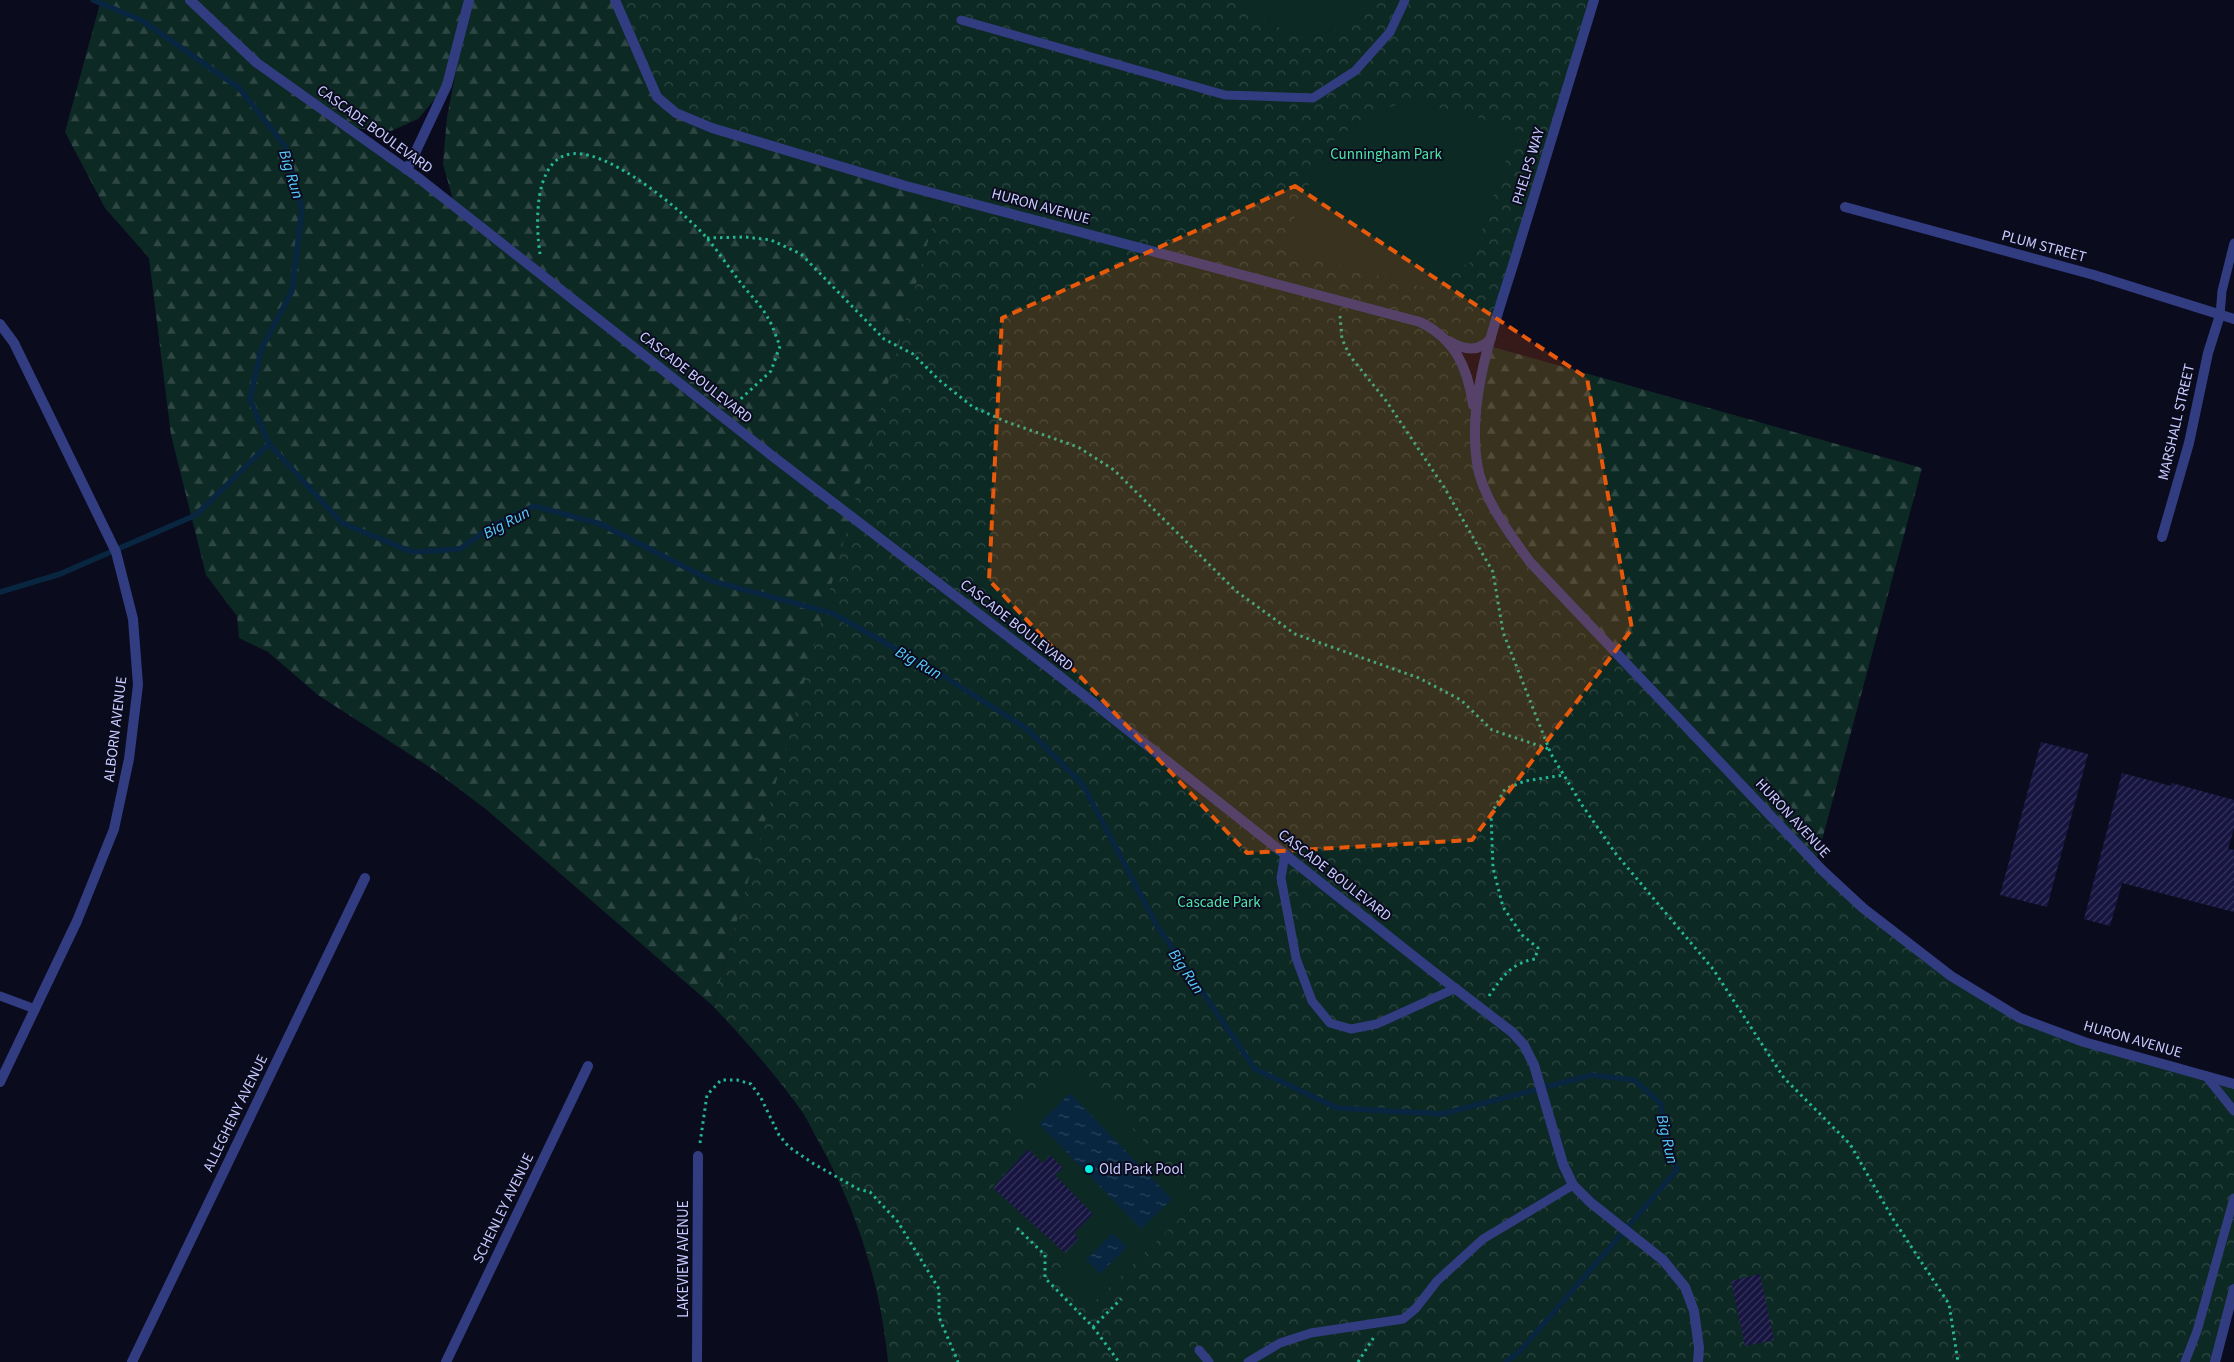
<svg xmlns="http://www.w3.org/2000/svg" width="2234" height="1362" font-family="'Source Sans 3',sans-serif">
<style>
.forest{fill:url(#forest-firs);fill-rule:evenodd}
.park{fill:url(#park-crowns)}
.pitch{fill:#0d2923}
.water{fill:url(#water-ripples)}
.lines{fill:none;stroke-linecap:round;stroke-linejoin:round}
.stream{stroke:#082640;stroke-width:5.5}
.building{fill:url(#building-hatch)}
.path{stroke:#25b695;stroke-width:3;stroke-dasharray:2.5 4;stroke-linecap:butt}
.lane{stroke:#323d81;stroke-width:9}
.street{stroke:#323d81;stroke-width:10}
.marked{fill:#e8590c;fill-opacity:0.2;stroke:#e8590c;stroke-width:4;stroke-dasharray:10 6;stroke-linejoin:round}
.poi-dot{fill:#00f3e2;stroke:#0b0b1e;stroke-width:2}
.labels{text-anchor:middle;stroke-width:4;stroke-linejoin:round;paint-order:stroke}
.street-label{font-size:15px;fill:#c8cbff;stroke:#0b0b1e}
.park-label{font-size:15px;fill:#4de6a6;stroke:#0b0b1e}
.poi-label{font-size:15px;fill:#c8cbff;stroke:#0b0b1e;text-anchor:start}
.water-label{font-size:16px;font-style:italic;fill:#56cdff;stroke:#0b0b1e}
</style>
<defs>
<pattern id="forest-firs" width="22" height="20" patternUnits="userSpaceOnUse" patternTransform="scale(1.25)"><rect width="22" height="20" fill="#0d2923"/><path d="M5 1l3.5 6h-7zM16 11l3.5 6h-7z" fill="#2f4744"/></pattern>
<pattern id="park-crowns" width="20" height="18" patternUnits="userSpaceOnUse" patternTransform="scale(1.25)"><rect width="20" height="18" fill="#0d2923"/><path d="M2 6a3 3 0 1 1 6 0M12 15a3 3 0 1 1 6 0" fill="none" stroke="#2f4744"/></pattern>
<pattern id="water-ripples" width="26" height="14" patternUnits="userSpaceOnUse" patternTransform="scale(1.25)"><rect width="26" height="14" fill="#082640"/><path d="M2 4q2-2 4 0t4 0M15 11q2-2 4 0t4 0" fill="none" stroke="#2a445d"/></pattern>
<pattern id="building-hatch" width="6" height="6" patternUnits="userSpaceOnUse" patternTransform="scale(1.25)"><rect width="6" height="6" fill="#171540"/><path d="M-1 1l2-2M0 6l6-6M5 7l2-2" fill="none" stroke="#37365d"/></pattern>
</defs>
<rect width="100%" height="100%" fill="#0b0b1e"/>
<path class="forest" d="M101,0H615L941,195L852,517L713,1006L487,810L434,770L318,695L268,652L239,638L237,616L206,575L171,435L149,258L105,208L65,132ZM466,19L447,117L443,164L455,207L350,128L391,131L418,119L447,85Z
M1493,347L1922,468L1815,866L1507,531L1477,464L1475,414Z"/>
<path class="park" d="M615,0H1594L1486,345H1456L1472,393L1477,464L1507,531L1822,870L1951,976L2020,1018L2234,1084V1289L2215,1362H888C881,1287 858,1213 821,1146C815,1136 810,1124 803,1113C776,1075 745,1040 713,1006L941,195L712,128L657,97Z"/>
<path class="pitch" d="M1241,0H1365C1359,17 1351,23 1334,30C1292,44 1273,25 1241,0Z
M1410,101L1480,118L1516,130L1471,262L1422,287L1284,251L1299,202L1333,141L1373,112Z
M1070,1062L1199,1200L1089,1307L1055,1275L1068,1259L989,1190L1035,1142L1011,1121Z"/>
<path class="water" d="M1070,1093L1172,1199L1141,1229L1039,1124Z
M1113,1233L1127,1247L1100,1274L1086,1259Z"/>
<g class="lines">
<path class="stream" d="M93,0L143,21L239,88L285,146L302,209L292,291L261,350L250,399L269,444L342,523L412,552L460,549L495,524L534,506L601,524L712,581L832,613L932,669L1026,728L1083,785L1156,924L1255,1069L1337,1108L1442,1114L1592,1075L1634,1080L1660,1103L1670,1151L1677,1170L1520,1351L1506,1362
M0,592L60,574L196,515L269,444"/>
</g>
<path class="building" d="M2041,742L2088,754L2047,907L2000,895Z
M2122,773L2171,786L2172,783L2234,800V828L2228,849L2234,850V912L2122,883L2110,926L2084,919Z
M1028,1149L1043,1163L1050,1155L1063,1168L1055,1175L1093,1214L1074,1233L1079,1238L1065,1253L993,1188Z
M1760,1274L1774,1340L1745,1346L1731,1281Z"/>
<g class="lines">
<path class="path" d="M707,238L745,237L771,240L801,254L884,339L913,354L939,380L973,407L1007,422L1078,447L1114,470L1236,591L1295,634L1419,678L1461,700L1492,730L1549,749
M540,254C536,227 533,166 566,155C603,143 683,211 706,237C718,251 729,268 740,282C749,294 761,305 768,318C773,326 776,337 780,346L771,371L732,407
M1340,316L1342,339L1350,356L1387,402L1444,487L1493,572L1503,632L1551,754L1582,805L1616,854L1713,969L1784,1078L1850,1144L1893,1219L1949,1304L1958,1362
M1489,996C1502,977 1511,963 1535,959L1538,948L1522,935L1503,907L1493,868L1491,814L1505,789L1525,781L1564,775
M700,1143L707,1095L721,1080H737L751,1084L761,1098L779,1135L789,1147L814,1164L858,1189L870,1192L898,1222L939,1289V1317L958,1362
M1017,1228L1045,1255V1278L1093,1327L1121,1299
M1093,1327L1119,1362
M1358,1362L1374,1337"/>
<path class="lane" d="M961,20L1225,95L1313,98L1355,71L1390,32L1405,0
M2220,315L2222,291L2234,243
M1285,854L1281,878L1296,958L1312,1001L1330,1023L1351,1029L1377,1024L1456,988
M0,996L35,1009
M2206,1076L2234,1111
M1199,1350L1209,1362
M1248,1362L1280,1343L1311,1333L1403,1319L1416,1308L1437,1281L1483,1239L1573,1185
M2185,1362L2197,1331L2234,1198"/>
<path class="street" d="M190,0L257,63L416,176L771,455L1057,674L1431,970L1512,1032L1524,1045L1534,1065L1563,1164L1573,1185L1590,1202L1663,1260L1685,1287L1694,1311L1699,1348L1698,1362
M615,0L657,97L676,113L712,128L906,186L1420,322C1455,339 1468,368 1473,405
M1594,0C1569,81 1545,162 1520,242C1500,311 1466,391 1477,463C1482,498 1510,534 1530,562L1822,870L1863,908L1951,976L2020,1018L2084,1042L2234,1084
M407,170L447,85L469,0
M1845,207L2094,275L2234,319
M0,324L14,343L116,552L133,619L138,685L129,759L114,829L77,921L0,1082
M1449,341C1463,350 1480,353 1491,338
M2162,537L2189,443L2208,353L2220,315
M132,1362L365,878
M446,1362L588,1066
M697,1362L698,1156
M2215,1362L2234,1289"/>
</g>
<path class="marked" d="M1295,186L1587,378L1632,629L1472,840L1247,853L989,580L1002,318Z"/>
<circle class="poi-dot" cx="1089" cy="1169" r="5"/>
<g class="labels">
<g class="street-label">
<text transform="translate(375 129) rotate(36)" y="5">CASCADE BOULEVARD</text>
<text transform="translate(1528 166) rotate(-73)" y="5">PHELPS WAY</text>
<text transform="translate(1041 206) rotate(15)" y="5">HURON AVENUE</text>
<text transform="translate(2044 246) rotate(15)" y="5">PLUM STREET</text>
<text transform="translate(696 377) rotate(38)" y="5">CASCADE BOULEVARD</text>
<text transform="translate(2176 422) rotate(-77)" y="5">MARSHALL STREET</text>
<text transform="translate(1017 625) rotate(38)" y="5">CASCADE BOULEVARD</text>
<text transform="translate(115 729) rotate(-83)" y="5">ALBORN AVENUE</text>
<text transform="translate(1793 818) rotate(47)" y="5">HURON AVENUE</text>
<text transform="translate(1335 875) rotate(38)" y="5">CASCADE BOULEVARD</text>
<text transform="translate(2133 1039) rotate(16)" y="5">HURON AVENUE</text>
<text transform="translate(235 1113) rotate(-64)" y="5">ALLEGHENY AVENUE</text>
<text transform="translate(503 1208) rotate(-64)" y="5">SCHENLEY AVENUE</text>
<text transform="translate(683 1259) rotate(-90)" y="5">LAKEVIEW AVENUE</text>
</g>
<g class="park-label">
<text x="1386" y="159">Cunningham Park</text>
<text x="1219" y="907">Cascade Park</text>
</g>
<g class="poi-label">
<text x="1099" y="1174">Old Park Pool</text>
</g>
<g class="water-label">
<text transform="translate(292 174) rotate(73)" y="6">Big Run</text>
<text transform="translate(506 522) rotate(-28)" y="6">Big Run</text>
<text transform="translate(919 662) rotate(30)" y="6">Big Run</text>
<text transform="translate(1187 971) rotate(56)" y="6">Big Run</text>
<text transform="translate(1668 1139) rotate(77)" y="6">Big Run</text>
</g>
</g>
</svg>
